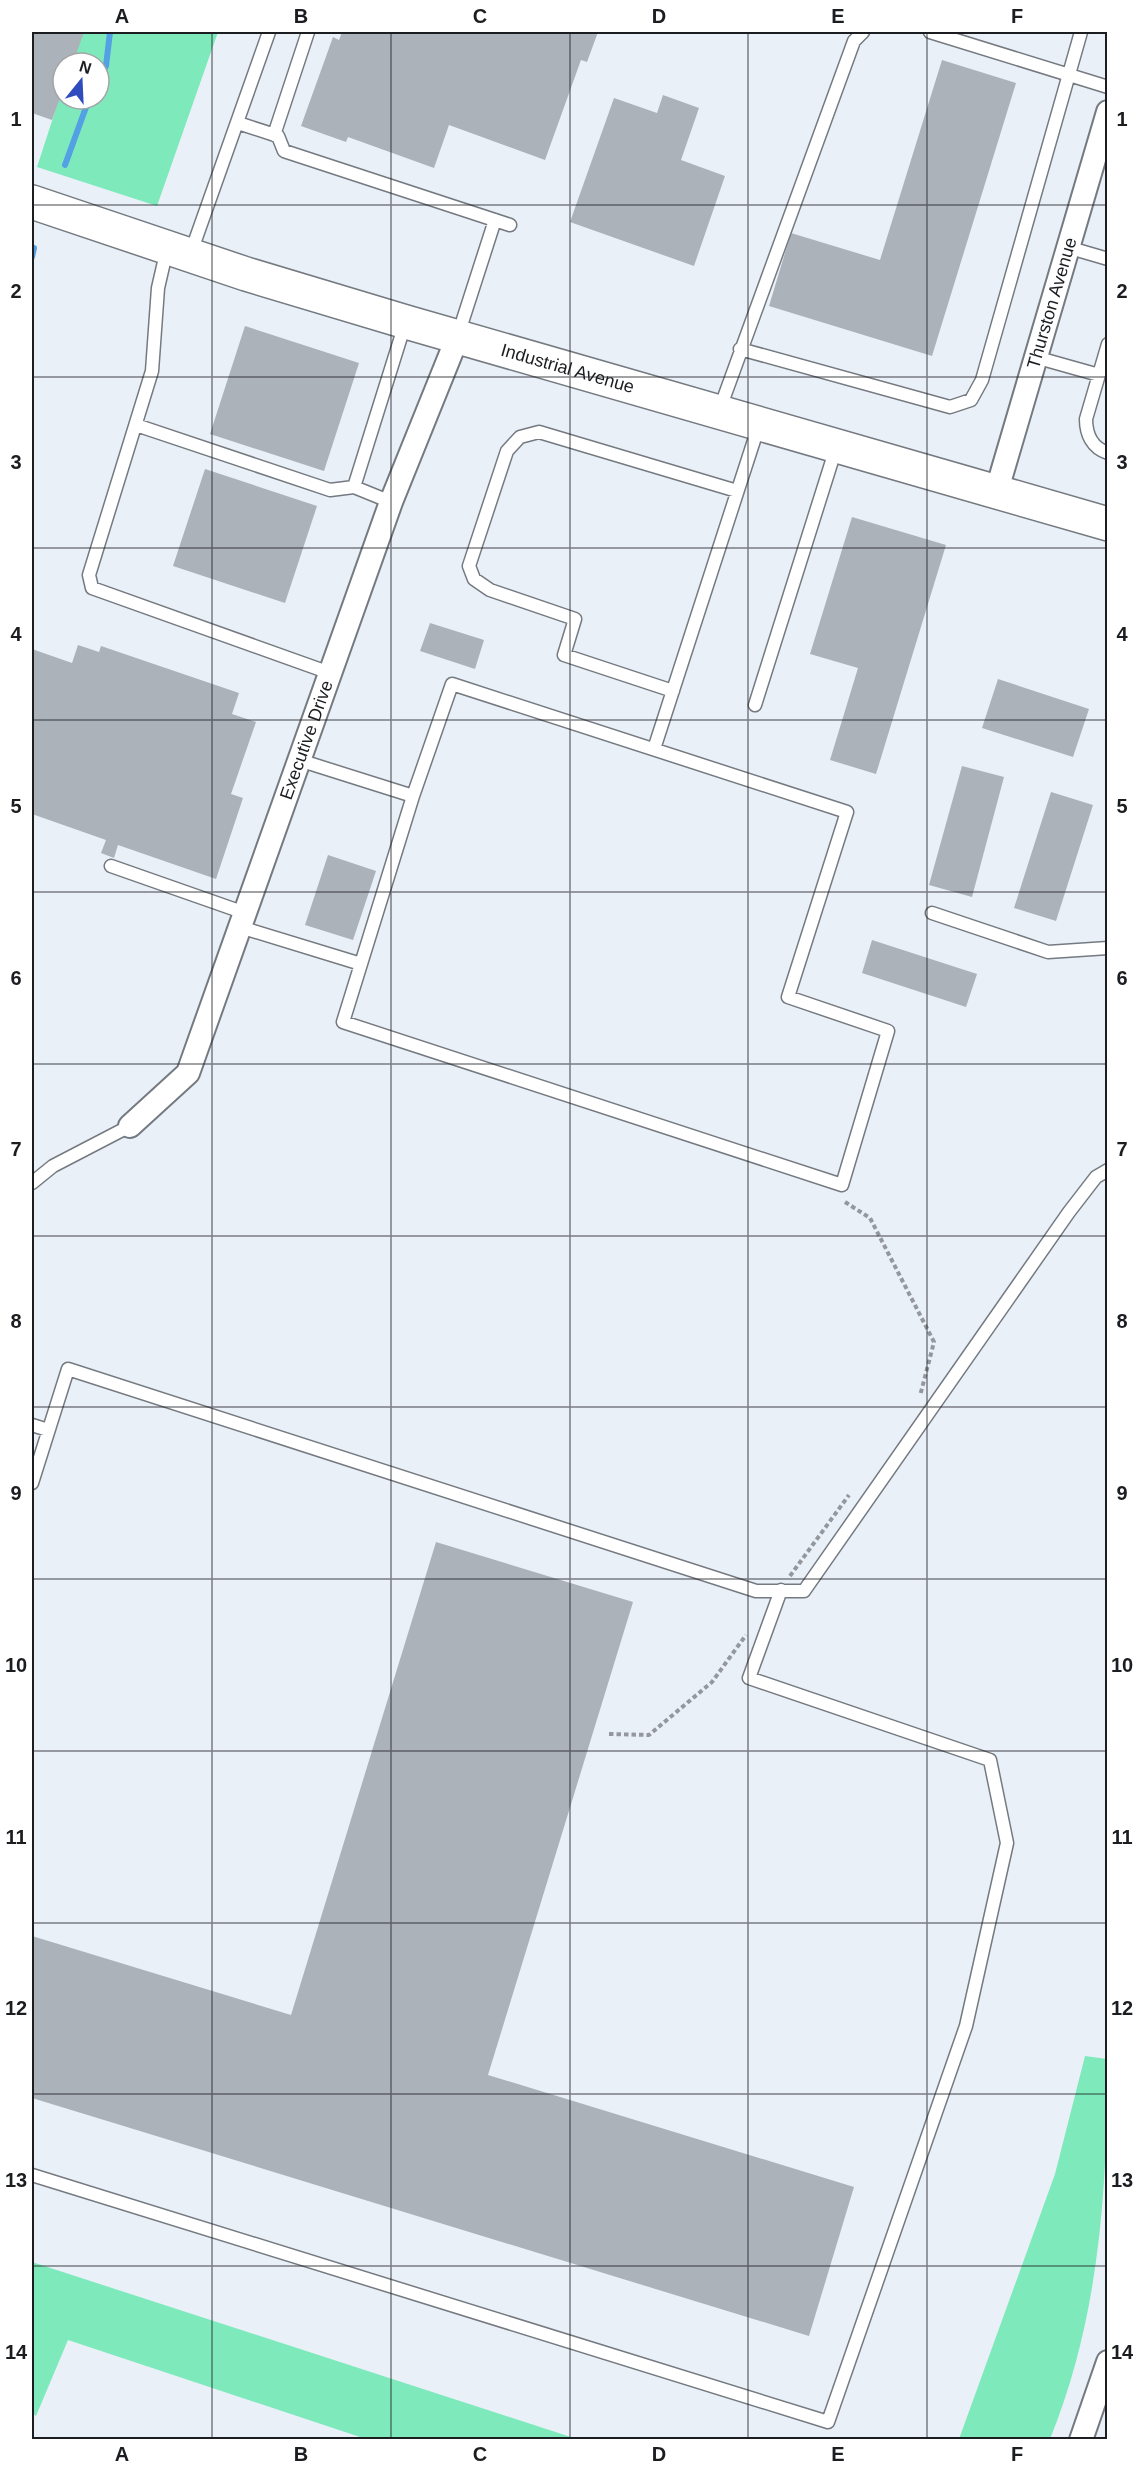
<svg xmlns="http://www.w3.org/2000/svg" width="1139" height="2471" font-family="Helvetica,sans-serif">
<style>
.green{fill:#7eeabc}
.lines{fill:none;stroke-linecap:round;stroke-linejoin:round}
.stream{stroke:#53a0e4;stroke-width:6}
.building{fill:#acb2b9}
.lane-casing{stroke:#757a81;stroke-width:15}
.street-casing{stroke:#757a81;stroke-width:26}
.secondary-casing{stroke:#757a81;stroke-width:36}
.path{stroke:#94989e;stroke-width:4;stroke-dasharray:4.5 3;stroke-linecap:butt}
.lane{stroke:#fff;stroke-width:12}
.street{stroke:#fff;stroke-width:22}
.secondary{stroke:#fff;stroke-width:33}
.grid{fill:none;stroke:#1b1d20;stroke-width:1.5;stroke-opacity:0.55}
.labels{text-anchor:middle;stroke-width:6;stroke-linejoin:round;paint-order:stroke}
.street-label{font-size:18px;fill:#1b1d20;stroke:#fff}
.neatline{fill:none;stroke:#1b1d20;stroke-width:2}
.grid-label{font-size:20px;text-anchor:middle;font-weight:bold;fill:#1b1d20}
</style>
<rect width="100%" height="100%" fill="#eaf0f8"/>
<path class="green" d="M81,32H218L157,206L37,167L63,87V99H99V63H71Z
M1085,2056L1107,2059C1108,2188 1099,2319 1050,2439H959L1055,2174Z
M32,2262L577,2439H366L68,2340L36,2416L32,2413Z"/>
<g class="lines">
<path class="stream" d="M99,79L106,66L110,32
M65,165L89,99
M32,257L34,248"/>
</g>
<path class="building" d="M32,32H84L73,63H63V90L52,120L32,113Z
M342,32H598L587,62L581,60L545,160L449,125L434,168L348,137L346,142L301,126L333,37L339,40Z
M942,60L1016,83L932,356L769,306L791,233L880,260Z
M663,95L699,108L681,160L725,176L694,266L570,222L614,98L657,113Z
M245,326L359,363L324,471L210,434Z
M205,469L317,506L285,603L173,566Z
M852,517L946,545L876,774L830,760L858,668L810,654Z
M430,623L484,640L475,669L420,651Z
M78,645L99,652L101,646L239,693L232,714L256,722L231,794L243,798L216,879L118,845L114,858L101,853L106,840L32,814V649L72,663Z
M998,679L1089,709L1073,757L982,728Z
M962,766L1004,777L972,897L929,885Z
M1051,792L1093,805L1056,921L1014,908Z
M328,855L376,871L353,940L305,925Z
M872,940L977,974L966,1007L862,973Z
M436,1542L633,1602L488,2075L854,2187L809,2336L32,2098V1936L291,2015Z"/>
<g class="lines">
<defs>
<path id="lane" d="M930,32L1108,87
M238,123L278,136L284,151L510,225
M274,135L308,32
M1067,247L1108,259
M167,249L158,288L152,371L89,575L92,588L330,673
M190,255L269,32
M458,335L495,220
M1108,344L1086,419C1086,434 1092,448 1108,453
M740,349L950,407L971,400L982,380L1081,32
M1035,357L1099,375
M719,411L854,41L863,32
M136,425L330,490L354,487
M391,502L354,487L405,324
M673,691L564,655L575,619L490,590L474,579L469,566L507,451L520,437L539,432L737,491
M755,705L836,448
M654,749L759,425
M299,760L413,796L452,684L847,812L788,997L888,1031L842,1185L343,1022L413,796
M111,866L245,913
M932,913L1048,952L1108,948
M240,927L361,964
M32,1183L53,1166L130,1126
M32,1425L48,1430
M32,1483L68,1369L756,1591H804L1069,1212L1096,1177L1108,1170
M32,2175L828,2422L966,2026L1007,1843L990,1760L749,1678L781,1590"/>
<g id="street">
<path id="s1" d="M996,493L1108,112"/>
<path id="s2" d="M130,1126L188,1073L391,502L458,336"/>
<path d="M1081,2440L1108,2362"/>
</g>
<g id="secondary">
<path id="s3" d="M32,202L246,274L406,322L1108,524"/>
</g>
</defs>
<use href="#lane" class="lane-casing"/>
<use href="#street" class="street-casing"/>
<use href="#secondary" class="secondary-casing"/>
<path class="path" d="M845,1202L870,1218L934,1342L920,1396
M790,1576L849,1495
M609,1734L649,1735L712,1682L746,1635"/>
<use href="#lane" class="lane"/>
<use href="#street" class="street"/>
<use href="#secondary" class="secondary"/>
</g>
<path class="grid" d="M212,32V2440M391,32V2440M570,32V2440M748,32V2440M927,32V2440M32,205H1108M32,377H1108M32,548H1108M32,720H1108M32,892H1108M32,1064H1108M32,1236H1108M32,1407H1108M32,1579H1108M32,1751H1108M32,1923H1108M32,2094H1108M32,2266H1108"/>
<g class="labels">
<g class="street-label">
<text dy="6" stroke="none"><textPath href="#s1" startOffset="198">Thurston Avenue</textPath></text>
<text dy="6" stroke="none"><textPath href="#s3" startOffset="561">Industrial Avenue</textPath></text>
<text dy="6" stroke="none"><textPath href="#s2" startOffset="432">Executive Drive</textPath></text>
</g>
</g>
<rect width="1139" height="2471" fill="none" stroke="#ffffff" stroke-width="66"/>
<g transform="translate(81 81) rotate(18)"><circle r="28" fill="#ffffff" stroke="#a4a5a6" stroke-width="1.5"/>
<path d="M0-4.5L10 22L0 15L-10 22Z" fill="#2e4cbd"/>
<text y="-9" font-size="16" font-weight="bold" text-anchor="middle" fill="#1b1d20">N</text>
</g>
<rect x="33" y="33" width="1073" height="2405" class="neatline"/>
<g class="grid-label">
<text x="122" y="23">A</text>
<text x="301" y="23">B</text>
<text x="480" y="23">C</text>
<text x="659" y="23">D</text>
<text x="838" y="23">E</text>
<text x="1017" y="23">F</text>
<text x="16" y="126">1</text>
<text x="1122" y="126">1</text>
<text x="16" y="298">2</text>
<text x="1122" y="298">2</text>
<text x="16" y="469">3</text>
<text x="1122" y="469">3</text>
<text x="16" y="641">4</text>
<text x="1122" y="641">4</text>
<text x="16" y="813">5</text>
<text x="1122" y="813">5</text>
<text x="16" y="985">6</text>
<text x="1122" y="985">6</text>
<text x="16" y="1156">7</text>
<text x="1122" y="1156">7</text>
<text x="16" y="1328">8</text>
<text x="1122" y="1328">8</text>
<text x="16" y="1500">9</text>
<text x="1122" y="1500">9</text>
<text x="16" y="1672">10</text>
<text x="1122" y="1672">10</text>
<text x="16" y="1844">11</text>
<text x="1122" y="1844">11</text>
<text x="16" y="2015">12</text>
<text x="1122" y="2015">12</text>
<text x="16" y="2187">13</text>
<text x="1122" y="2187">13</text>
<text x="16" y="2359">14</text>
<text x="1122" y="2359">14</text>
<text x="122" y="2461">A</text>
<text x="301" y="2461">B</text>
<text x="480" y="2461">C</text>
<text x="659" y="2461">D</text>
<text x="838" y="2461">E</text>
<text x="1017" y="2461">F</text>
</g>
</svg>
